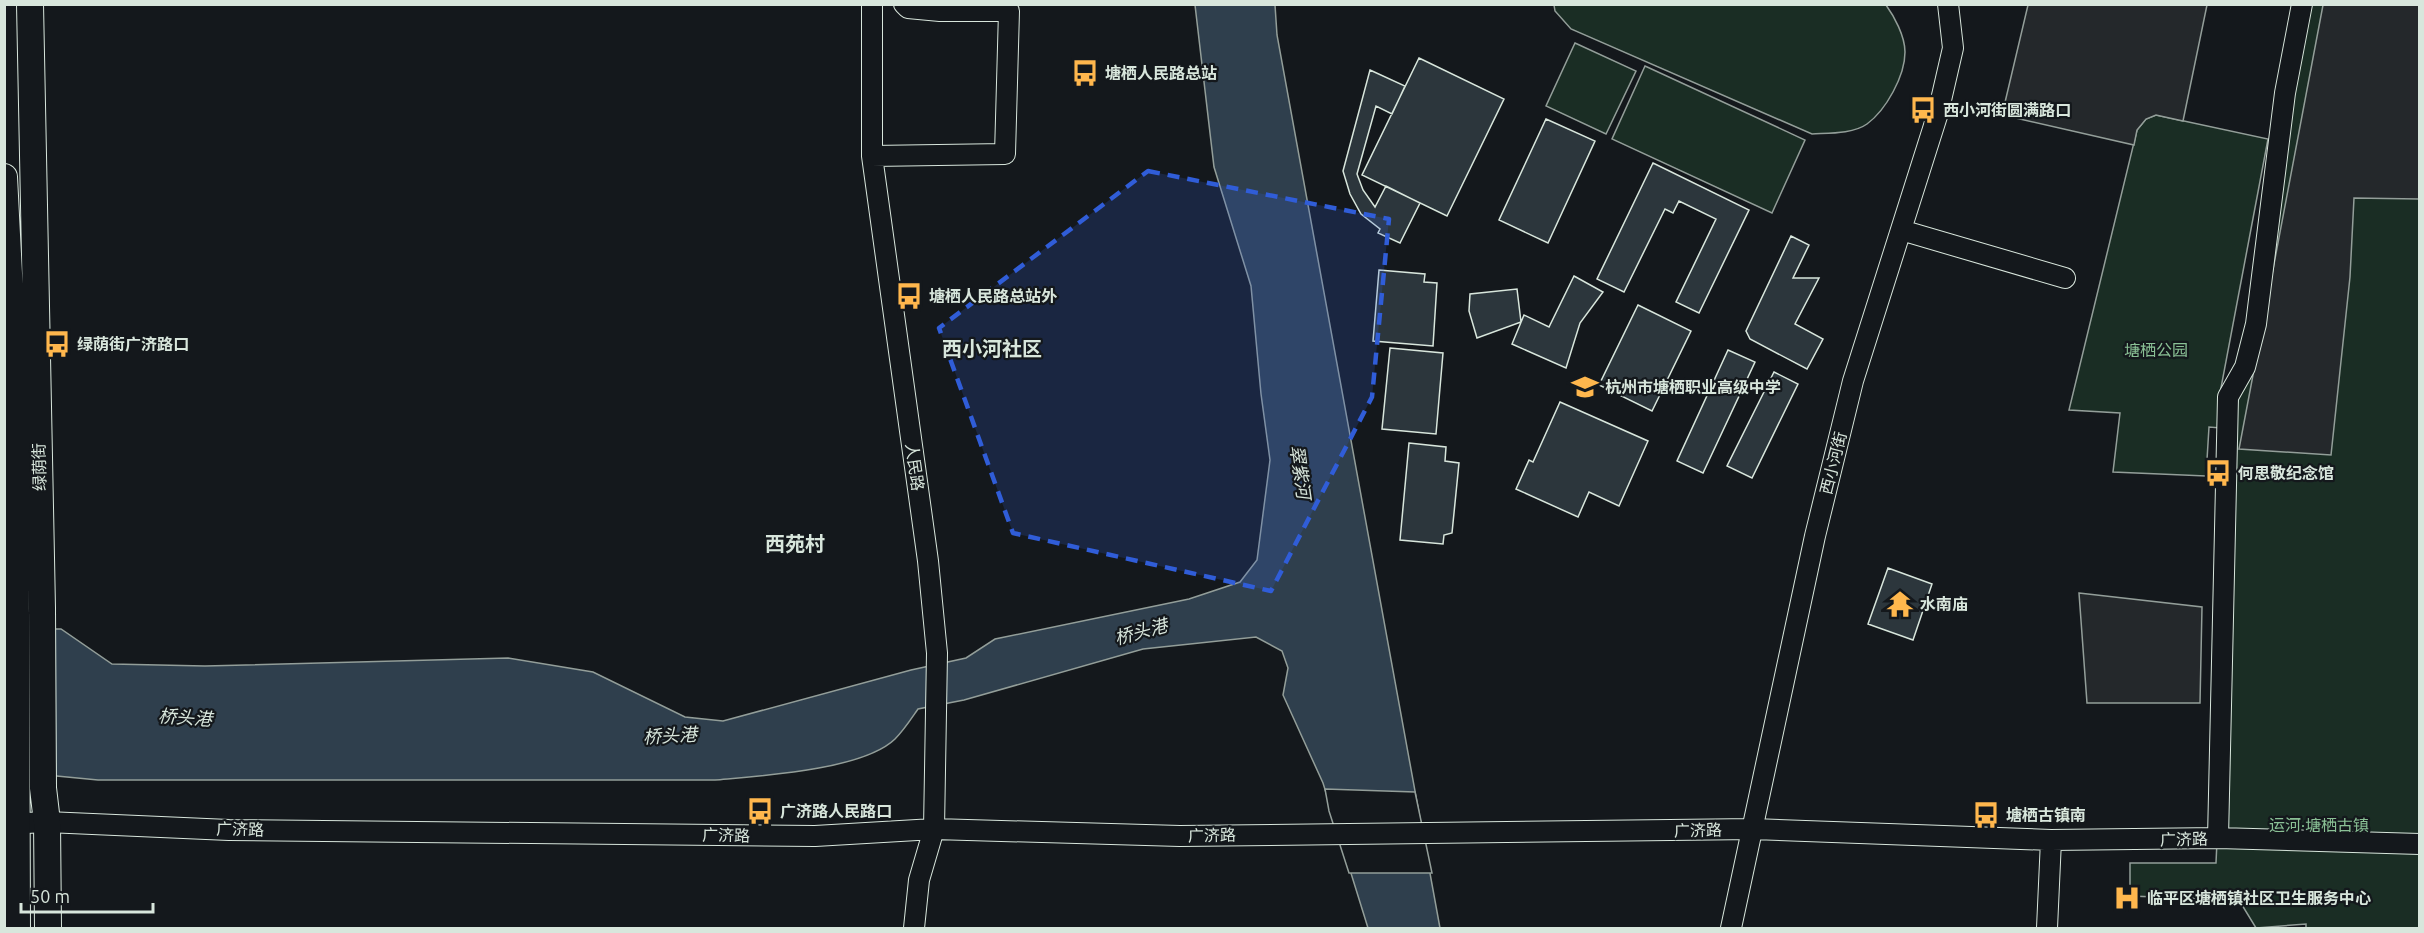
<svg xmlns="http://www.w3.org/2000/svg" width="2424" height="933" font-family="Ubuntu,'Noto Sans SC',sans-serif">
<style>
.green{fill:#1a2d24;stroke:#939e99;stroke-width:1.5}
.parking{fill:#24282b;stroke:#939e99;stroke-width:1.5}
.water{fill:#2f3f4d;stroke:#939e99;stroke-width:1.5}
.pier{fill:#14181c;stroke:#939e99;stroke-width:1.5}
.building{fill:#2c363c;stroke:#d8e6dc;stroke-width:1.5}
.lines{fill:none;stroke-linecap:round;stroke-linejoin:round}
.minor-casing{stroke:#d8e6dc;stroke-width:22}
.major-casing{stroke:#d8e6dc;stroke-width:28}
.minor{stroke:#14181c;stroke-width:20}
.major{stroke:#14181c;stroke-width:26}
.marked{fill:#305dd8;fill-opacity:0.2;stroke:#305dd8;stroke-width:4.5;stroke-dasharray:12 8;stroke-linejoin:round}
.labels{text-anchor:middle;stroke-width:4.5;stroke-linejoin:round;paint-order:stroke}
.poi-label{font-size:16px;font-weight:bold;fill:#d8e6dc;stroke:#14181c;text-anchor:start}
.park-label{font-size:16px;fill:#8ac095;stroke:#14181c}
.street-label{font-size:16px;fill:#d8e6dc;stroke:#14181c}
.water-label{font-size:18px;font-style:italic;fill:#d8e6dc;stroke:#14181c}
.quarter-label{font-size:20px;font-weight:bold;fill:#d8e6dc;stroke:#14181c}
</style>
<rect width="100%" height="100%" fill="#14181c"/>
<path class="green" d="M1554,5H1886C1894,16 1905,36 1905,52C1905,76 1886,110 1867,124C1853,134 1828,133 1812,134L1571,29L1555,11Z
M2311,5H2419V928H2306V924L2256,928L2239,900L2130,896V863H2216L2237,405Z
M1575,43L1636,71L1606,134L1546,106Z
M1645,66L1805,140L1772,213L1612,139Z
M2156,115L2268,139L2220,393L2221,428L2209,427L2206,476L2113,472L2120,413L2069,410L2137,130L2146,119Z"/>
<path class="parking" d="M2028,5H2207L2183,121L2156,115L2146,119L2137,130L2134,145L2002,115Z
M2323,5H2419V199L2354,198L2350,277L2331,455L2239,449Z
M2079,593L2202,607L2200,703H2087Z"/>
<path class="water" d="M1195,5H1275L1277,35L1440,928H1368L1323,783L1283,695L1288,668L1282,651L1256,637L1143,649L964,700L918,709C911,719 904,730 895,739C863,770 760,776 715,780H98L5,771L4,629H61L112,664L205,666L508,658L593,672L685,717L723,721L911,670L966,658L995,639L1189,599L1240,582L1257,560L1270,460L1261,394L1251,286L1214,167Z"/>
<path class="pier" d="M1325,789L1415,792L1432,873H1349L1329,811Z"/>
<path class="building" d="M1419,58L1504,99L1447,216L1362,175Z
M1370,70L1405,86L1392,114L1376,106L1357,174L1363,190L1375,207L1386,186L1420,203L1400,243L1378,233L1380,229L1361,214L1350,194L1343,171Z
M1546,119L1595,141L1548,243L1499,220Z
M1653,163L1749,210L1699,313L1676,302L1716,219L1679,201L1673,213L1665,209L1624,292L1597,279Z
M1791,236L1809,245L1793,278H1819L1795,324L1823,339L1807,369L1750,339L1746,331Z
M1379,270L1425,274L1424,282L1437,283L1433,346L1373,341Z
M1574,276L1603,292L1580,323L1566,368L1512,344L1524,315L1549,327Z
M1517,289L1521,322L1477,338L1469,311L1470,294Z
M1638,305L1691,331L1652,411L1599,385Z
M1390,348L1443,353L1436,434L1382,429Z
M1728,350L1755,362L1703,473L1677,461Z
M1774,372L1798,384L1752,478L1727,466Z
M1560,402L1648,441L1619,506L1589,492L1578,517L1516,489L1529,460L1533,462Z
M1409,443L1446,447L1445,461L1459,463L1452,533L1444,535L1443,544L1400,540Z
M1888,568L1932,584L1913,640L1868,624Z"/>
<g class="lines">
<defs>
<path id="minor" d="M872,4V156L928,561L937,653L934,829L919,880L914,928
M872,156L1005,154L1009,11H940L908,8L904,4
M1901,230L2065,278
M4,824L47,822L229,830L815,836L934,829L1180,836L1753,829L2051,840L2218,838L2420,844
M2218,838L2228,397L2245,367L2256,324L2285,93L2302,4
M1731,928L1815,536L1853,381L1938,113L1953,48L1948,4
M2047,928L2051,840"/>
<path id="major" d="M30,4L42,608L43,788L47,822L48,928
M4,177L11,312L16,613L17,928"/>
</defs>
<use href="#minor" class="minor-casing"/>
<use href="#major" class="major-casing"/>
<use href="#minor" class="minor"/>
<use href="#major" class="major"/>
</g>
<path class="marked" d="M1148,171L1389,219L1372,397L1271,591L1013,533L939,328Z"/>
<defs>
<symbol id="bus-bare" viewBox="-9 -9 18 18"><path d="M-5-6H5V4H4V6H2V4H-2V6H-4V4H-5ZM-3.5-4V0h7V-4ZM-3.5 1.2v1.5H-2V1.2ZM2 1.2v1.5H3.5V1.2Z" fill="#ffb74d" stroke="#14181c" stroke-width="2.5" paint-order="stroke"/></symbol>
<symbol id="school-bare" viewBox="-9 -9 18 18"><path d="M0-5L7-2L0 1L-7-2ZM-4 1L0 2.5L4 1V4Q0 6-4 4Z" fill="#ffb74d" stroke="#14181c" stroke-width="2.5" paint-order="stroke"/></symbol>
<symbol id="temple-bare" viewBox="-9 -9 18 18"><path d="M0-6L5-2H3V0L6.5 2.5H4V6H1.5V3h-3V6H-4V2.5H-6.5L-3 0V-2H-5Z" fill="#ffb74d" stroke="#14181c" stroke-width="2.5" paint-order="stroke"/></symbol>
<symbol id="hospital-bare" viewBox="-9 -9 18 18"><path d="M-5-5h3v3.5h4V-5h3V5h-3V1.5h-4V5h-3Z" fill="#ffb74d" stroke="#14181c" stroke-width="2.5" paint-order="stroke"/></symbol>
</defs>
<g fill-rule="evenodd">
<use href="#bus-bare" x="1066" y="54" width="38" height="38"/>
<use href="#bus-bare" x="1904" y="91" width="38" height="38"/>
<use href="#bus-bare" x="890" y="277" width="38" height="38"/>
<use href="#bus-bare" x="38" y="325" width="38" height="38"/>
<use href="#school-bare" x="1566" y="368" width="38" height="38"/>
<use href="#bus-bare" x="2199" y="454" width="38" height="38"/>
<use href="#temple-bare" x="1881" y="585" width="38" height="38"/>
<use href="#bus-bare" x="741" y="792" width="38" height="38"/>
<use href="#bus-bare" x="1967" y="796" width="38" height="38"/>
<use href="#hospital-bare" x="2108" y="879" width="38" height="38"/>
</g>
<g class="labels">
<g class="poi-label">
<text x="1105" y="79">塘栖人民路总站</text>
<text x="1943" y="116">西小河街圆满路口</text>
<text x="929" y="302">塘栖人民路总站外</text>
<text x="77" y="350">绿荫街广济路口</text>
<text x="1605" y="393">杭州市塘栖职业高级中学</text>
<text x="2238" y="479">何思敬纪念馆</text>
<text x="1920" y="610">水南庙</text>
<text x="780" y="817">广济路人民路口</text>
<text x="2006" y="821">塘栖古镇南</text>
<text x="2147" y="904">临平区塘栖镇社区卫生服务中心</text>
</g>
<g class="park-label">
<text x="2156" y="356">塘栖公园</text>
<text x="2319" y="831">运河·塘栖古镇</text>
</g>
<g class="street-label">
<text transform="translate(1833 463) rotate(-76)" y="6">西小河街</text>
<text transform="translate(39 467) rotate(-91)" y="6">绿荫街</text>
<text transform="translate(915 467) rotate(82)" y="6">人民路</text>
<text transform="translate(240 829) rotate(1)" y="6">广济路</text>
<text transform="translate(1698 830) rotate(-1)" y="6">广济路</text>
<text transform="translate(726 835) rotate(1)" y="6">广济路</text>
<text transform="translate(1212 835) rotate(-1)" y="6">广济路</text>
<text transform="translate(2184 839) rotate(-1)" y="6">广济路</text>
</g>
<g class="water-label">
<text transform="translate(1300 472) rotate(82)" y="6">翠紫河</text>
<text transform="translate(1141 632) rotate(-15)" y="6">桥头港</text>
<text transform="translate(185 718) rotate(4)" y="6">桥头港</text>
<text transform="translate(670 736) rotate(-3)" y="6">桥头港</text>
</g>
<g class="quarter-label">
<text x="992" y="356">西小河社区</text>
<text x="795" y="551">西苑村</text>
</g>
</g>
<rect width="2424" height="933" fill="none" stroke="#d8e6dc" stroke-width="12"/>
<path d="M21 903v9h132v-9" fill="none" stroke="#d8e6dc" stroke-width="3"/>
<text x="30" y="903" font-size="18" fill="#d8e6dc" stroke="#14181c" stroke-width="4.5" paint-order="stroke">50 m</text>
</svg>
